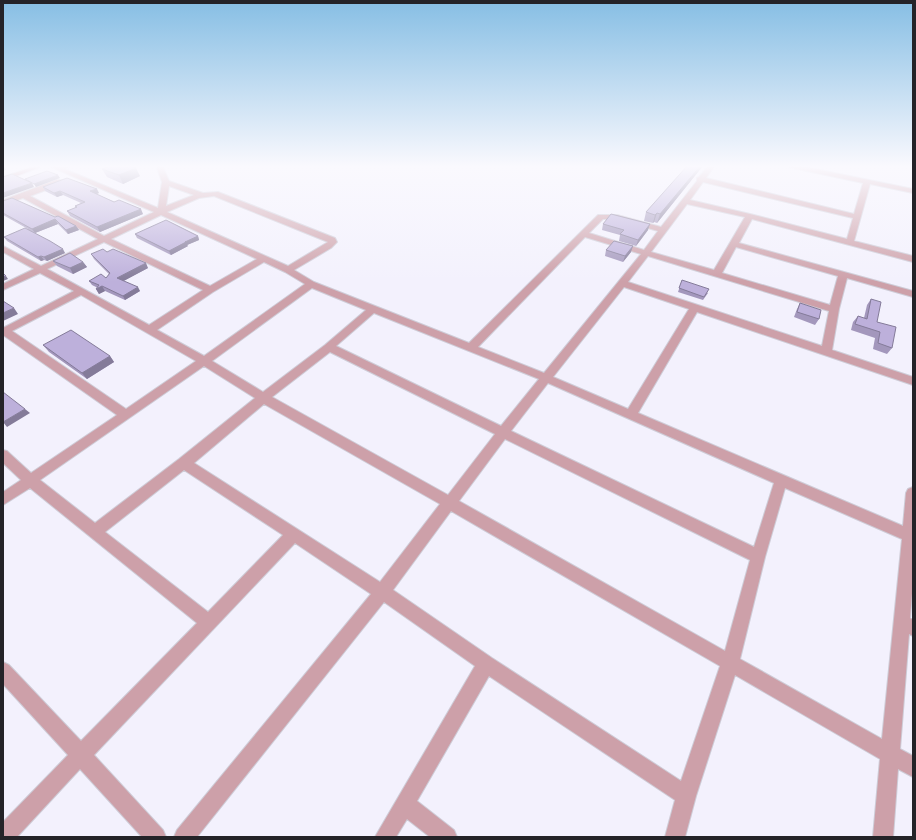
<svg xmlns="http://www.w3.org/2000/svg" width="916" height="840" font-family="Manrope,sans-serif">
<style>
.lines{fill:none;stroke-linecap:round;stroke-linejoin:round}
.lane-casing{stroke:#ceccd7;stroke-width:2}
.street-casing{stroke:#ceccd7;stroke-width:2}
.secondary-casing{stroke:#ceccd7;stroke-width:2}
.lane{fill:#cda0a9;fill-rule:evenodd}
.street{fill:#cda0a9;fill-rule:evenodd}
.secondary{fill:#b87786;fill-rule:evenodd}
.wall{fill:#a397bc}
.shaded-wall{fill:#847b99}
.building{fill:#bdb0db;stroke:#847b99}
</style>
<rect width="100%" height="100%" fill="#f3f1fd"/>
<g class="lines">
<defs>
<path id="lane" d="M71,165H76L59,170L57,169Z"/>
<path id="street" d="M47,165H55L158,208L162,182L156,165H162L169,181L203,193L218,192L335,238L337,242L331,248L294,270L314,282L469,343L598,215H617L661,227L697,181V178L699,177L709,165H715L706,178L854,214L863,183L788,167L785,165H796L913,189V193L870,184L854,241L913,256V262L752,219L739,243L913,291V297L847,278L839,309L832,350L913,377V385L697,312L638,413L903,526L906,493L908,489L913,487V581L910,618L913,620V636L909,634L900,749L913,756V777L898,769L893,837H873L880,759L735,675L696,796L685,837H665L675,800L489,676L417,801L454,830L457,837H430L407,819L396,837H375L475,666L384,602L197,837H174L177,830L371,594L295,543L94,755L163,830L166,837H142L80,769L17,837H3V822L68,755L3,684V662L9,665L81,741L197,623L30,488L3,505V492L21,480L3,463V450L7,451L31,473L117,415L3,335V328L74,291L40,273L3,290V284L34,269L3,252V246L41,266L98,239L23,198L3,205V200L56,180H62V184L30,196L104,236L154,212ZM703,182L853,218L847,239L750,214L690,200ZM169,186L194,195L166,206ZM214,196L328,242L288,266L167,212L199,198ZM687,204L745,217L714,270L651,252ZM161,215L257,259L210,286L111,239ZM603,219H617L658,231L644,250L589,233ZM585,237L641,254L544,373L478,347ZM104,242L203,290L149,325L47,269ZM736,247L838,276L830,305L722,273ZM648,256L829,311L822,346L628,282ZM264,262L285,272L305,284L204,356L157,330L213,292ZM624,287L689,309L628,409L553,377ZM312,288L366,310L325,345L263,392L212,361ZM81,295L196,361L126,409L12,331ZM374,313L539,379L501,426L336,346ZM330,352L495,434L448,495L272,397ZM204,366L255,398L179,459L95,523L40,480ZM548,383L774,483L754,547L511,431ZM264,404L440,504L380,582L194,463ZM505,439L750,560L725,651L459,501ZM184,470L283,535L208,612L105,532ZM785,488L902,539L882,739L740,659L765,557ZM451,511L720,666L681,781L492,658L393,590Z"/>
<path id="secondary" d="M38,165H46L3,181V177Z"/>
</defs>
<use href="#lane" class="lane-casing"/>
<use href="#street" class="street-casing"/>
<use href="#secondary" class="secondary-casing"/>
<use href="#lane" class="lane"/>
<use href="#street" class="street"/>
<use href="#secondary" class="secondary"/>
</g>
<path class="wall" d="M702,167L657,223L654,222L653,223L644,221L646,212Z
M102,169L140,176L123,184L107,177Z
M43,187L99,193L96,194L143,214L100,232L70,216L67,211L76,208L75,206L81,203L63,195L57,197L45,191Z
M3,201L76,226L79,230L68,234L58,224L35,233L65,253L47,261L44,260L41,261L7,241L4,237L28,229L3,215Z
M603,224L648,230L636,246L619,241L620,235L602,230Z
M135,234L198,236L199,240L187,245L188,246L171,255L137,238Z
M606,250L631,252L623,262L605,256Z
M107,252L148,268L123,281L140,291L125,300L105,291L99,294L96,289L98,288L92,285L89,281L106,278L109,274L94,259L91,254Z
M53,261L83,262L87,267L73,274L57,266Z
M682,280L708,293L703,300L678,292Z
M871,299L877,322L892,348L887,354L873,349L875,338L851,330L853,322L858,316L864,318L867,305Z
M800,303L819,319L815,325L794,317L797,309Z
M43,345L110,356L114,362L87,379L49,352Z"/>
<path class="shaded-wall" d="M3,165H6L4,166L6,170L3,171Z
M701,165H703L702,167L657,223L660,214Z
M136,168L140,176L123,184L119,175Z
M58,175L60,178L36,187L34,184Z
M32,183L34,187L3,198V193Z
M97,189L99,193L92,196L90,191Z
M60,191L63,195L57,197L54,193Z
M141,209L143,214L100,232L97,227Z
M657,213L654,222L653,223L655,215Z
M55,219L58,224L35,233L32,229Z
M650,224L648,230L636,246L638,240Z
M76,226L79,230L68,234L66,230Z
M198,236L199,240L187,245L188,246L171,255L169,251L185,242Z
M633,246L631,252L623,262L625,256Z
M63,249L65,253L47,261L44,257Z
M41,256L44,260L41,261L38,257Z
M83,262L87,267L73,274L70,268Z
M146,263L148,268L120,283L117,278Z
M6,276L8,279L3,281V277Z
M102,286L105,291L99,294L96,289Z
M138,287L140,291L125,300L123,296Z
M14,308L18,314L3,321V313Z
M110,356L114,362L87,379L82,373Z
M25,409L30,413L7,427L3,422Z"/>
<path class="building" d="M112,165H127L136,168L119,175L102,169Z
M688,165H701L660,214L657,213L655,215L646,212Z
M47,171L58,175L34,184L25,179Z
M12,174L32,183L3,193V177Z
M67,178L97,189L90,191L114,202L119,200L141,209L97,227L67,211L77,207L75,206L85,202L60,191L54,193L43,187Z
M12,198L55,217L58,216L76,226L66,230L55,219L32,229L3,213V201Z
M611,214L650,224L638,240L620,234L624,230L603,224Z
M166,220L198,236L185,242H186L169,251L135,234Z
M25,228L50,241L63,249L44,257L41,256L38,257L4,237Z
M614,241L633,246L625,256L606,250Z
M103,249L107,252L113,249L146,263L117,278L138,287L123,296L102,286L96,289L99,285L89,281L101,274L106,278L110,273L91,254Z
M70,253L83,262L70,268L53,261Z
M3,273L6,276L3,277Z
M682,280L709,289L704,297L679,288Z
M871,299L881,302L877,322L896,327L892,348L878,343L880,332L855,324L858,316L867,319Z
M3,301L14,308L3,313Z
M800,303L821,310L819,319L797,312Z
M71,330L110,356L82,373L43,345Z
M3,392L25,409L3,422Z"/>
<linearGradient id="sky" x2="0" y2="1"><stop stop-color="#86bee4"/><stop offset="0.59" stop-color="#faf9fe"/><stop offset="1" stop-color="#faf9fe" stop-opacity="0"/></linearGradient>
<rect width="916" height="282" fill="url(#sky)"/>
<rect width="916" height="840" fill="none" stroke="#242328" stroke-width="8"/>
</svg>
